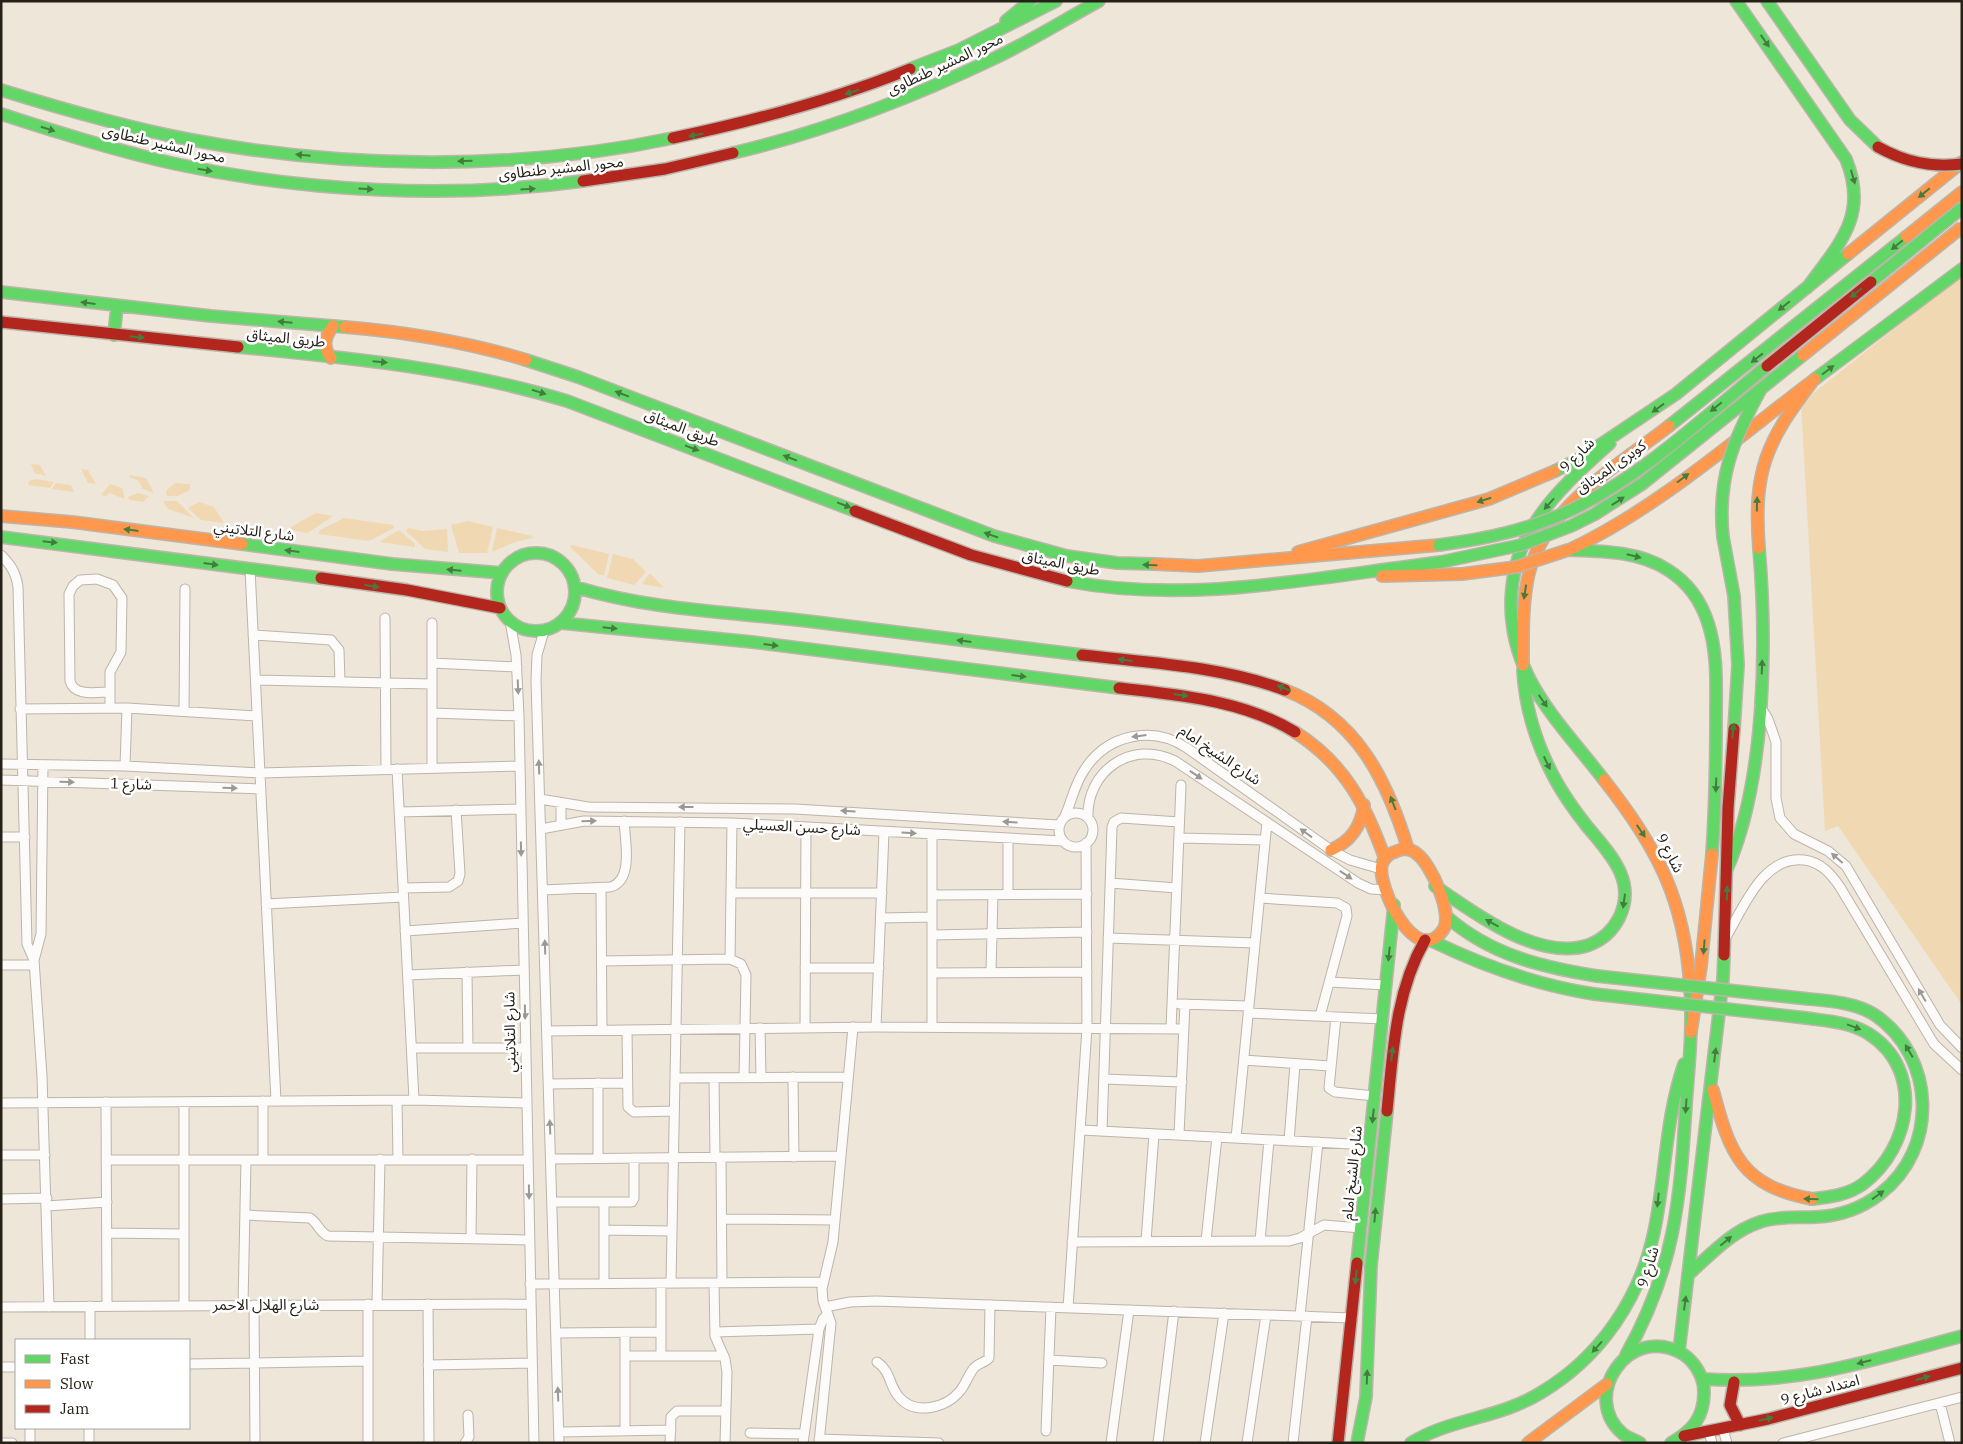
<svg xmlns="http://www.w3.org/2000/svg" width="1963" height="1444" font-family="'IBM Plex Serif','Noto Sans Arabic',serif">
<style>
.green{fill:#f0d9b2}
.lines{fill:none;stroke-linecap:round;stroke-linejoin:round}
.street-casing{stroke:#bbb5aa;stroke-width:11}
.fast-casing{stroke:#bbb5aa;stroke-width:14}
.slow-casing{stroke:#bbb5aa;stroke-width:14}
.jam-casing{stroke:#bbb5aa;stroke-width:14}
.street{stroke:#fcfbf9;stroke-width:9}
.fast{stroke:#63d668;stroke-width:11}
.slow{stroke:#ff974d;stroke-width:11}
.jam{stroke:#b3261e;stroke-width:11}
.fast-bridge-casing{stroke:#bbb5aa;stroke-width:14;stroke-linecap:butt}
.slow-bridge-casing{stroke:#bbb5aa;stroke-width:14;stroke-linecap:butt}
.jam-bridge-casing{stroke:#bbb5aa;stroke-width:14;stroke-linecap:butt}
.fast-bridge{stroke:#63d668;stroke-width:11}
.slow-bridge{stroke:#ff974d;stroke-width:11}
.jam-bridge{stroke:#b3261e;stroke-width:11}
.oneway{fill:#447c40}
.oneway2{fill:#9c9994}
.labels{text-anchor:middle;stroke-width:5;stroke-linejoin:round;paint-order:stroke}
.street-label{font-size:15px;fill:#262118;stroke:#fff}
</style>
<rect width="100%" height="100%" fill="#eee6d8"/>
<path class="green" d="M1962,275V1005L1838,826L1825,831L1801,403Z
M31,464L40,465L46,476L35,473Z
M81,469L88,470L96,484L88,483Z
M130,475L146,478L154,493L143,489L138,480L129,477Z
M36,479L54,482L50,488L28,485L29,481Z
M56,483L71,485L74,492L52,489Z
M175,483L190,484V490L177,496H167L166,491Z
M110,484L122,488L125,499L109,493L106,496L101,495Z
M138,493L149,496L143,502L129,500L128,497Z
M163,501H177L194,518L168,509Z
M199,502L214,507L224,523L201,520L188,508Z
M316,513L333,516L308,533L291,530V527Z
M344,518L393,525L394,528L369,541L318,534L320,530Z
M468,521L493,527L487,553H459L451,525Z
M408,528L422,531L447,529L448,552L425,549L406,531Z
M497,528L532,536L533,538L515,542L492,552Z
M399,530L415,544V547L379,542Z
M572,545L609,554L604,575H599L570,547Z
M613,554L633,559L646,572L634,585L607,578Z
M649,574H651L664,588L642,584Z"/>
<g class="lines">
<defs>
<path id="street" d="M1,555C11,565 16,573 18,587L27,944L34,960L42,1076L49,1307
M250,569L276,1101
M385,618L386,769
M510,621L516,655L519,716L534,1443
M544,631L537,655L536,680L559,1443
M253,635L331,640L339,650L340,682
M432,663L517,667
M256,680L432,684
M110,692C97,692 74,697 70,681L69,594L73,586L80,580L97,579L113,585L122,598L121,652L110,672V708
M1760,706L1768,719L1776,742V798L1780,818L1794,834L1828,851L1846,866L1940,1025L1962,1048
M20,709L127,708L257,716
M184,711L185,589
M432,713L519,716
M1,764L125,766L260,773L520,766
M125,766L127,708
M432,768V623
M397,769L414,1100
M1,780L261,789
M540,799L588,807L795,809L1059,825
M561,804V824
M399,812L521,809
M1059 830a17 17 0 1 1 34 0a17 17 0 1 1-34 0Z
M1065,816C1072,800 1075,783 1085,769C1108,734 1153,725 1187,748L1331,850L1350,860L1381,869
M1088,818C1086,771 1132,739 1175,761L1358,883L1371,889L1386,890
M541,829L584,821L732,823L1063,841
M1,837H25
M1179,838L1265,840
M1110,883L1177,888
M403,888L449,887L458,881L460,874L456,810
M601,888L602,1030
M543,890L610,887C634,881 625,840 624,821
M731,893H882
M1008,894V840
M932,895L1087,894
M1260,898L1337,903L1346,908L1347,916L1320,1016
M266,904L403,897
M881,918L932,917
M405,931L523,923
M932,935L1087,932
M1726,937C1743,909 1763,855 1804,860C1821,862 1831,874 1840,887L1934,1044L1962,1070
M1108,938L1255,943
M730,959L732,823
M34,960L41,934L43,765
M602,961L730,959L741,964L746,975L744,1078
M1,965H34
M805,968H879
M467,972L468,1047
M991,972L993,895
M932,973L1087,972
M408,975L524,970
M1329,982L1386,985
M1179,1004L1249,1006
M1248,1013L1383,1019
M1336,1017L1329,1088L1335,1092L1375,1096
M876,1027L884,832
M932,1027V835
M760,1028L761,1078
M805,1028L806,827
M1171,1029L1181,785
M627,1030L628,1107L634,1112L674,1111
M547,1031L876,1027L1184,1029
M412,1048H526
M1244,1060L1330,1066
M793,1077L794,1157
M675,1078L848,1077
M714,1078L715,1157
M1104,1079L1182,1082
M598,1083V1158
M549,1084L627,1083
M397,1101L398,1159
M106,1102L107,1306
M1,1103L414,1100L527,1103
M1081,1130L1370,1145
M1102,1131L1112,827L1114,822L1121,818L1179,822
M1179,1135L1185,1004
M1236,1138L1267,822
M1289,1141L1295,1064
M1,1155H45
M721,1157L722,1283
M551,1159L841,1156
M106,1160H528
M263,1160V1101
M1,1199L47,1198
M552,1202H632L634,1198V1158
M47,1206L107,1202
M245,1215L310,1218C318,1223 319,1232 328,1236L529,1240
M722,1219L835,1220
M604,1230L672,1231
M107,1233L184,1234
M471,1238L472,1159
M1146,1241L1154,1134
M1206,1241L1217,1137
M1260,1241L1269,1140
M1072,1242L1289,1241L1300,1238L1324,1225L1361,1228
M604,1283V1203
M671,1283L680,822
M714,1283L715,1336L725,1359L727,1372L725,1443
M530,1284L822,1282
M368,1304V1443
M377,1304L380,1159
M428,1304L429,1443
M243,1305L246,1160
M254,1305L255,1443
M90,1306V1340
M184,1306V1102
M1,1307L531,1304
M825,1307L850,1302L876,1301L1352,1318
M1068,1308L1087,1028L1086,843
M1300,1316L1318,1142
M715,1332L819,1329
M556,1333L661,1332
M625,1333V1431
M625,1356H724
M661,1356V1283
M1049,1360L1102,1363
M877,1362C891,1371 889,1386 899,1397C915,1416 946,1408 960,1391C966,1384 968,1375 974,1368C978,1363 985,1363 989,1358L990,1305
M189,1364L368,1361
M428,1365L532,1363
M1,1367H16
M1940,1403L1950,1443
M1723,1429L1727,1443
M1046,1431L1051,1307
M559,1432L671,1430
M1709,1432L1712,1443
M750,1433L804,1434
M819,1439L939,1443
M1,1443H12
M30,1443V1428
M89,1443V1428
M465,1443L469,1437L468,1415
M670,1443L671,1417L677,1411H726
M803,1443L819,1329L823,1319L828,1314
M819,1443L831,1323L823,1301L822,1289L833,1242L853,1027
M1111,1443L1129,1310
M1158,1443L1174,1311
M1205,1443L1224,1313
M1247,1443L1266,1315
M1293,1443L1307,1316
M1783,1443L1962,1397"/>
<path id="fast" d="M1736,1L1846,159C1869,216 1839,244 1807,288
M1767,1L1850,120L1878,147
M1006,21L1030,1
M910,69L959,50L1056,1
M1,90C62,109 124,127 187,139C343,169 518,171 673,138
M1,114C59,133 116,151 176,164C305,192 452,199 583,181
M733,153C823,132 909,99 993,59C1029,42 1064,20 1099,1
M1,292L211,316L345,327
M114,335L117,306
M238,347C349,358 459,368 567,401L855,511
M526,360L578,377L994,536L1067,556L1117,563L1155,564
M1815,379L1962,269
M1669,426L1906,237
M1555,471L1579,459L1676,394L1848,254
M1,537L321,578
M1723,537L1734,596L1738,665L1734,729
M242,544L392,564L502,573
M1568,550C1601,551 1639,551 1668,570C1687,582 1701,601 1708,623C1718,653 1716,687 1716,718C1716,763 1715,809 1712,854
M497 592a39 39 0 1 1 78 0a39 39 0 1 1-78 0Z
M1067,581C1190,605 1318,577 1441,562
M575,587C651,610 729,612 807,621C899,632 990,644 1082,655
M561,623L752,642L1119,688
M1604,780C1578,746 1547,714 1528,676C1503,624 1505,564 1539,517C1558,489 1585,466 1610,443
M1727,869C1766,780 1767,644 1759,548
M1435,886C1474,913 1539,962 1589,945C1602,940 1613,930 1619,918C1638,880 1608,852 1586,825C1575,811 1565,797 1556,781C1537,746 1525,710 1523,670
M1447,917C1491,955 1541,967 1597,976
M1430,940C1483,966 1536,985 1594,994
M1806,1018C1827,1021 1850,1022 1869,1034C1925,1070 1911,1148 1863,1184C1848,1195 1830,1197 1812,1199
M1357,1263L1394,905
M1690,1273C1711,1254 1732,1231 1760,1222C1778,1216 1797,1218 1816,1217C1839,1216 1862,1208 1880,1194C1939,1149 1936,1057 1875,1015C1856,1003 1831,1001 1809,999
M1679,1351L1723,979L1724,955
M1626,1355C1675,1268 1680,1201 1686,1104C1689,1065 1693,1026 1690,987
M1703,1379C1796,1386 1873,1360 1962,1336
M1357,1443L1366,1397L1371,1266L1387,1111
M1411,1443C1451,1418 1499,1419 1542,1392C1600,1357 1640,1299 1654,1232C1666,1176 1665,1119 1684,1064
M1640,1443C1635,1440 1628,1438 1623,1434C1579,1397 1629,1322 1683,1354C1695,1362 1704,1377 1704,1392C1704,1418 1692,1431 1671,1443"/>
<path id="slow" d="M1906,237L1962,192
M1848,254L1962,162
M345,327C406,332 467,342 526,360
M331,358C322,346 325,337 333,326
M1,516L72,522L242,544
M1759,548C1753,471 1766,442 1812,382
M1571,549C1658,508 1738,437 1815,379
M1298,552L1489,499L1555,471
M1155,564L1198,566L1439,545
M1382,576L1462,574
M1523,665C1523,634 1522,603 1529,573C1545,507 1619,465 1669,426
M1285,690C1357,718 1387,780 1408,849
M1295,732C1345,764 1366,805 1385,859
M1604,780C1657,847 1685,900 1690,987
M1403,849C1408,849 1413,850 1417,854C1431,864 1454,915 1443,930C1416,970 1376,885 1382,864C1385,854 1394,852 1403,849Z
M1331,850C1351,841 1361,827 1364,805
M1691,1032L1701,966L1712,854
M1713,1090C1730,1155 1742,1186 1812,1199
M1528,1443L1607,1384"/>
<path id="jam" d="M673,138C754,121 833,100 910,69
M583,181L665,169L733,153
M1,322L238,347
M855,511L971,555L1067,581
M321,578L407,590L500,608
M1082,655C1150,663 1220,666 1285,690
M1119,688C1178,695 1243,700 1295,732
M1724,955L1728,808L1734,729
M1387,1111C1393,1052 1395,993 1425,940
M1734,1382L1730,1405L1740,1425
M1684,1436L1768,1419L1962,1368
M1338,1443L1357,1263"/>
</defs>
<use href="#street" class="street-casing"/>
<use href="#fast" class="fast-casing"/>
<use href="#slow" class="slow-casing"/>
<use href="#jam" class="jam-casing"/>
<use href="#street" class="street"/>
<use href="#fast" class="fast"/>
<use href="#slow" class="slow"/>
<use href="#jam" class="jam"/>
<defs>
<path id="fast-bridge" d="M1871,282L1962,208
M1723,537C1717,478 1733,440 1761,389
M1439,545C1485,539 1529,530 1571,510C1644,475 1705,416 1767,366
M1441,562L1521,545L1571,526L1595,514L1642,484L1803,355
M1597,976L1809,999
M1594,994L1806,1018"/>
<path id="slow-bridge" d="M1803,355L1962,227
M1462,574L1516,567L1568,550"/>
<path id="jam-bridge" d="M1878,147C1905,162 1931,168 1962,164
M1767,366L1871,282"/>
</defs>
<use href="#fast-bridge" class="fast-bridge-casing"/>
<use href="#slow-bridge" class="slow-bridge-casing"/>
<use href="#jam-bridge" class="jam-bridge-casing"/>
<use href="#fast-bridge" class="fast-bridge"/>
<use href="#slow-bridge" class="slow-bridge"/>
<use href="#jam-bridge" class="jam-bridge"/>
</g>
<defs><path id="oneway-solid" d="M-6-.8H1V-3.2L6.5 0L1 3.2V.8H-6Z" transform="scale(1.25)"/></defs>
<g class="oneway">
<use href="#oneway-solid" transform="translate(1765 41) rotate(55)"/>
<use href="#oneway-solid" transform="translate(852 92) rotate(162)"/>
<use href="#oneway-solid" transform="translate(48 129) rotate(18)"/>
<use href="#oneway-solid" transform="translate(696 135) rotate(169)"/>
<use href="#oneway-solid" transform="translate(303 155) rotate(-175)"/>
<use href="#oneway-solid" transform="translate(465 161) rotate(178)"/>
<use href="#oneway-solid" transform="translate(205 170) rotate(10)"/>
<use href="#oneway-solid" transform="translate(1853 177) rotate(74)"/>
<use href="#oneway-solid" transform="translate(366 189) rotate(4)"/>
<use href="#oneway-solid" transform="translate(528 189) rotate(-4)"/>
<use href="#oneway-solid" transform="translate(1924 193) rotate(141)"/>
<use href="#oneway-solid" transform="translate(1897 245) rotate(141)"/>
<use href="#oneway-solid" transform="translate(1856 293) rotate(141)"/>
<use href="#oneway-solid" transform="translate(88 303) rotate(-173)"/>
<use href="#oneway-solid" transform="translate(1784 306) rotate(141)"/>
<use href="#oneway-solid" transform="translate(285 322) rotate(-175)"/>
<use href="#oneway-solid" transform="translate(137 337) rotate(6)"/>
<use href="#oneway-solid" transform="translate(1757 358) rotate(142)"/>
<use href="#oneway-solid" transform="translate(380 362) rotate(5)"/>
<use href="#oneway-solid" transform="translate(1828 370) rotate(-37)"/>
<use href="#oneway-solid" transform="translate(539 392) rotate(17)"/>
<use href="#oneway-solid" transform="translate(622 394) rotate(-159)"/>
<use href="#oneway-solid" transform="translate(1716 407) rotate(141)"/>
<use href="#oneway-solid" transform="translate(1658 408) rotate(144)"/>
<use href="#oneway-solid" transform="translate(692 448) rotate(21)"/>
<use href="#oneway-solid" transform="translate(790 458) rotate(-159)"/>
<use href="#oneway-solid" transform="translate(1683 478) rotate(-37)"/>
<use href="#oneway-solid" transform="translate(1484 500) rotate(163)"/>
<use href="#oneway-solid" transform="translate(1618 501) rotate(-33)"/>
<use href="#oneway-solid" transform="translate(1549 504) rotate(132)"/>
<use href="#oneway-solid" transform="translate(1757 504) rotate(-89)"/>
<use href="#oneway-solid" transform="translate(844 505) rotate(21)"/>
<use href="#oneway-solid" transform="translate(131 530) rotate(-173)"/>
<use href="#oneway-solid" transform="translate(991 535) rotate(-161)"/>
<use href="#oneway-solid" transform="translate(50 542) rotate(6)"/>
<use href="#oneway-solid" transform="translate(292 551) rotate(-173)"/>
<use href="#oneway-solid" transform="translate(1634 556) rotate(14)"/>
<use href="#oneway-solid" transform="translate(211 564) rotate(8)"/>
<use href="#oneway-solid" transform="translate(1150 565) rotate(-178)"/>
<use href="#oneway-solid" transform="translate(454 570) rotate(-175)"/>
<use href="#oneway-solid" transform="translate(372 586) rotate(8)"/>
<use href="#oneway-solid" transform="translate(1525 592) rotate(99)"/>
<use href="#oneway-solid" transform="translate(610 628) rotate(6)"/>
<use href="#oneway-solid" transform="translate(964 641) rotate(-173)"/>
<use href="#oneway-solid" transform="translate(771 645) rotate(7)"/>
<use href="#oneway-solid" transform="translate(1125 660) rotate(-173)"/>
<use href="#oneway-solid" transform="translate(1762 667) rotate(-88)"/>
<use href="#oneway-solid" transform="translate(1019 676) rotate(7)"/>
<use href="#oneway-solid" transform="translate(1284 688) rotate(-156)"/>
<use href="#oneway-solid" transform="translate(1181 695) rotate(7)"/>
<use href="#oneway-solid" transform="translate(1543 701) rotate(55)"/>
<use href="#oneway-solid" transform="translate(1733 731) rotate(-85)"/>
<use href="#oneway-solid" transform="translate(1547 763) rotate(65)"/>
<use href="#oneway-solid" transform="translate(1716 785) rotate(92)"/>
<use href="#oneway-solid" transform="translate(1393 803) rotate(-111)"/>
<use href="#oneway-solid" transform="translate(1641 831) rotate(55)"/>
<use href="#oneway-solid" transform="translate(1727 893) rotate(-89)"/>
<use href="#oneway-solid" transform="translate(1624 901) rotate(98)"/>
<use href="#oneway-solid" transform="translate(1492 923) rotate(-151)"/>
<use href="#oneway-solid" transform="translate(1704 947) rotate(95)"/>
<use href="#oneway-solid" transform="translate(1389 954) rotate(96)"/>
<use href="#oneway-solid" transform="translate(1854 1027) rotate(20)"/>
<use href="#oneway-solid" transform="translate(1909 1051) rotate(-121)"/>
<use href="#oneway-solid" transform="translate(1392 1054) rotate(-84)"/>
<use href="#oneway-solid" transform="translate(1715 1055) rotate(-83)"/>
<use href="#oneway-solid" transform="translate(1686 1106) rotate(94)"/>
<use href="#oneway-solid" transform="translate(1373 1116) rotate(96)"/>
<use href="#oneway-solid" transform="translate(1878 1195) rotate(-36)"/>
<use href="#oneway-solid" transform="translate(1811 1199) rotate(-178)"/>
<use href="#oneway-solid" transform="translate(1658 1200) rotate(96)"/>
<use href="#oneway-solid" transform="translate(1375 1215) rotate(-85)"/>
<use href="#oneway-solid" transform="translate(1726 1241) rotate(-40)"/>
<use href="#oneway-solid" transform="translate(1356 1277) rotate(96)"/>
<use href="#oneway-solid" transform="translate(1685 1303) rotate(-82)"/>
<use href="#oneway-solid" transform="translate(1597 1347) rotate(132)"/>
<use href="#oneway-solid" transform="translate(1864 1362) rotate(166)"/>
<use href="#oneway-solid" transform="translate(1367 1377) rotate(-88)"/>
<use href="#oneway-solid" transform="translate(1923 1378) rotate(-15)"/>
<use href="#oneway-solid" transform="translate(1766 1419) rotate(-14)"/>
</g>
<g class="oneway2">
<use href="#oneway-solid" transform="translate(518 687) rotate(88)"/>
<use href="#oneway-solid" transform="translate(1139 736) rotate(173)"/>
<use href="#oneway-solid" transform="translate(539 767) rotate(-92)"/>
<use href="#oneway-solid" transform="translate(1196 775) rotate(34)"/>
<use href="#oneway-solid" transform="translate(67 782) rotate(2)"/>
<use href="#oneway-solid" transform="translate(230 788) rotate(2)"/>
<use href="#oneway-solid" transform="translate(686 807) rotate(-180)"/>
<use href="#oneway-solid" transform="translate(848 811) rotate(-177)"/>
<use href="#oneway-solid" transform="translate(589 821) rotate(-2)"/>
<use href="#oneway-solid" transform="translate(1010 822) rotate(-176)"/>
<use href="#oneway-solid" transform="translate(909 833) rotate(4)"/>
<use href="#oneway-solid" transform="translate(1306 833) rotate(-144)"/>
<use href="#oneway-solid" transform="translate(521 849) rotate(89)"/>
<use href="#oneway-solid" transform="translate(1837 858) rotate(-139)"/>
<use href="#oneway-solid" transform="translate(1346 875) rotate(34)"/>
<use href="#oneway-solid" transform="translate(545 947) rotate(-92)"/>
<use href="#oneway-solid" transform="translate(1922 995) rotate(-120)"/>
<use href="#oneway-solid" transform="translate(525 1012) rotate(89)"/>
<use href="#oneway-solid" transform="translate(550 1127) rotate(-92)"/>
<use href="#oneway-solid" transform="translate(529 1192) rotate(89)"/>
<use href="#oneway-solid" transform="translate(558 1394) rotate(-92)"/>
</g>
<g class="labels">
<g class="street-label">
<text transform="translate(945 64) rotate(-25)" y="5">محور المشير طنطاوى</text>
<text transform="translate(164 144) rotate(13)" y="5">محور المشير طنطاوى</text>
<text transform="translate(561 168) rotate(-6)" y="5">محور المشير طنطاوى</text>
<text transform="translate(286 338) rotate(6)" y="5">طريق الميثاق</text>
<text transform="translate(682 428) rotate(21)" y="5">طريق الميثاق</text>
<text transform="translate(1577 455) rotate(-45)" y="5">شارع 9</text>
<text transform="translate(1611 467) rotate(-35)" y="5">كوبرى الميثاق</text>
<text transform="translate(254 531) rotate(7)" y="5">شارع التلاتيني</text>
<text transform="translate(1061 563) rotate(11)" y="5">طريق الميثاق</text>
<text transform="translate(1220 755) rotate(34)" y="5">شارع الشيخ امام</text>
<text transform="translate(131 784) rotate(2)" y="5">شارع 1</text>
<text transform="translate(802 827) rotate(3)" y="5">شارع حسن العسيلي</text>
<text transform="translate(1670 853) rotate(62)" y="5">شارع 9</text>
<text transform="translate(510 1032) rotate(-91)" y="5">شارع التلاتيني</text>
<text transform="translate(1352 1173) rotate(-84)" y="5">شارع الشيخ امام</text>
<text transform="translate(1648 1267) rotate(-73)" y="5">شارع 9</text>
<text x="266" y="1310">شارع الهلال الاحمر</text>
<text transform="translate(1820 1390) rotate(-15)" y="5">امتداد شارع 9</text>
</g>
</g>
<rect width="1963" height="1444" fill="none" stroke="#262118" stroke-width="5"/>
<rect x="15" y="1339" width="175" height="90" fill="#ffffff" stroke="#a8a6a3"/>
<rect x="25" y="1355" width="25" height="8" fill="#63d668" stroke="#a8a6a3"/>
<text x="60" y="1364" font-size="15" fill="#262118">Fast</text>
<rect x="25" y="1380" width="25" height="8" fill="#ff974d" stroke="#a8a6a3"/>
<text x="60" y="1389" font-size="15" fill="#262118">Slow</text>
<rect x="25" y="1405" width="25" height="8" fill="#b3261e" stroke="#a8a6a3"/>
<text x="60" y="1414" font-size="15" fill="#262118">Jam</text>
</svg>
